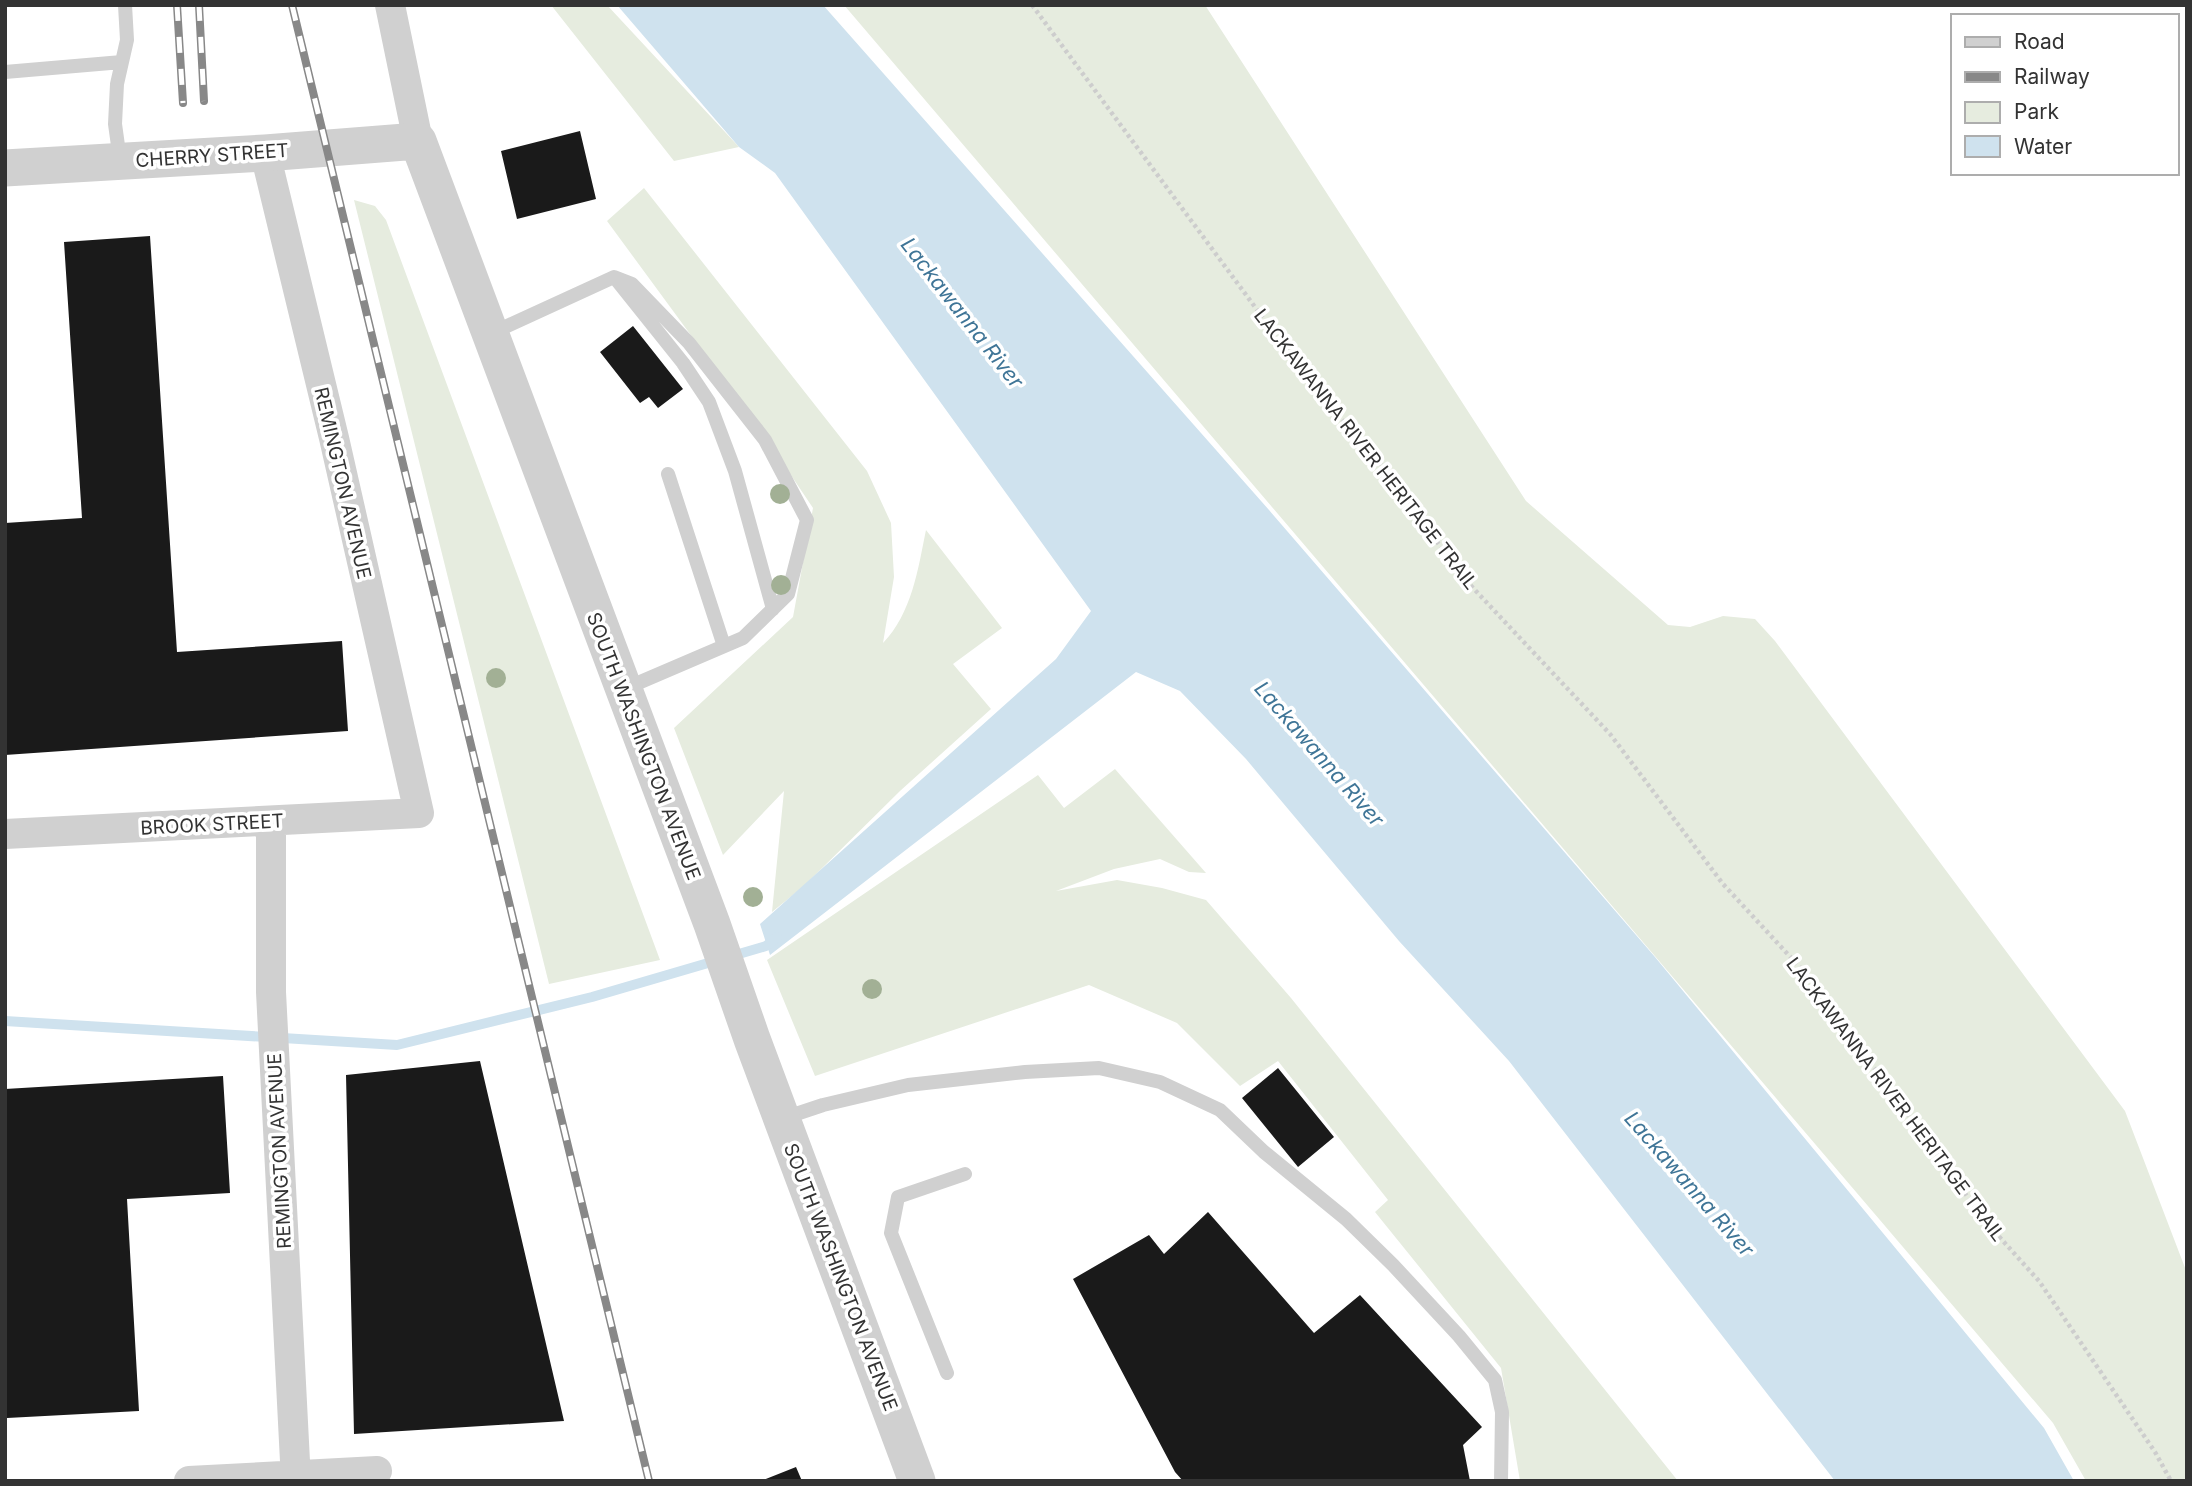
<svg xmlns="http://www.w3.org/2000/svg" width="2192" height="1486" font-family="Inter,sans-serif">
<style>
.green{fill:#e6ecdf}
.water{fill:#cfe2ee}
.lines{fill:none;stroke-linecap:round;stroke-linejoin:round}
.stream{stroke:#cfe2ee;stroke-width:10}
.building{fill:#1a1a1a}
.path{stroke:#cdcdcd;stroke-width:4.5;stroke-dasharray:3.5 3.5;stroke-linecap:butt}
.service{stroke:#d0d0d0;stroke-width:14}
.minor{stroke:#d0d0d0;stroke-width:30}
.tertiary{stroke:#d0d0d0;stroke-width:37}
.rail-casing{stroke:#888;stroke-width:8}
.rail{stroke:#fff;stroke-width:5;stroke-dasharray:16;stroke-linecap:butt}
.tree{fill:#a2b095}
.labels{text-anchor:middle;stroke-width:7;stroke-linejoin:round;paint-order:stroke}
.street-label{font-size:19px;fill:#333;stroke:#fff}
.water-label{font-size:21px;font-style:italic;fill:#3f7597;stroke:#fff}
</style>
<rect width="100%" height="100%" fill="#fff"/>
<path class="green" d="M551,5H607L739,147L674,161Z
M844,5H1205L1526,501L1668,625L1690,627L1723,616L1755,619L1775,641L2125,1111L2187,1273V1481H2086L2053,1423Z
M644,188L867,471L891,523L894,577L883,643C912,613 918,569 926,530L1002,628L953,664L991,709L900,791L804,886L772,912L784,791L723,855L674,728L793,617L813,508L762,432L607,221Z
M354,200L375,206L386,220L660,960L549,984Z
M1115,769L1206,873L1189,872L1160,859L1114,869L1056,891L1117,880L1162,888L1206,900L1291,998L1678,1481H1520L1501,1368L1375,1212L1388,1200L1278,1061L1240,1086L1177,1023L1089,985L815,1076L767,960L1038,775L1064,808Z"/>
<path class="water" d="M617,5H823L1269,510L1655,957L2044,1428L2074,1481H1835L1509,1061L1399,941L1246,759L1180,691L1136,672L770,955L760,924L1056,659L1091,611L775,173L739,147Z"/>
<g class="lines">
<path class="stream" d="M5,1021L397,1045L592,997L766,946L777,937"/>
</g>
<path class="building" d="M580,131L596,199L517,219L501,151Z
M150,236L177,652L342,641L348,731L5,755V523L82,518L64,242Z
M633,326L683,389L658,408L649,397L640,403L600,352Z
M480,1061L564,1421L354,1434L346,1075Z
M1278,1068L1334,1137L1298,1167L1242,1098Z
M223,1076L230,1193L127,1199L139,1411L7,1418L5,1089Z
M1208,1212L1314,1333L1360,1295L1482,1427L1463,1445L1470,1481H1183L1175,1472L1073,1279L1149,1235L1164,1254Z
M796,1467L802,1481H761Z"/>
<g class="lines">
<path class="path" d="M1032,5L1317,391L1388,472L1459,573L1610,734L1723,884L1807,975L1985,1221L2039,1281L2155,1452L2171,1481"/>
<path class="service" d="M5,72L122,62
M120,160L115,124L117,84L127,40L125,5
M615,278L683,363L709,402L735,471L773,609
M492,333L614,277L632,284L689,343L765,440L807,520L788,594L743,638L624,689
M668,474L724,646
M784,1118L823,1105L908,1085L1025,1072L1099,1068L1160,1082L1220,1110L1264,1152L1346,1219L1393,1265L1459,1336L1495,1380L1502,1412L1501,1481
M947,1373L891,1233L898,1197L965,1174"/>
<path class="minor" d="M390,5L418,141
M271,821V992L296,1481
M5,834L419,813L334,438L265,153
M189,1481L377,1471"/>
<path class="tertiary" d="M5,168L265,153L418,141L712,924L752,1039L917,1481"/>
<defs>
<path id="rail" d="M177,5L183,103
M199,5L204,101
M292,5L649,1481"/>
</defs>
<use href="#rail" class="rail-casing"/>
<use href="#rail" class="rail"/>
</g>
<g class="tree">
<circle cx="780" cy="494" r="10"/>
<circle cx="781" cy="585" r="10"/>
<circle cx="496" cy="678" r="10"/>
<circle cx="753" cy="897" r="10"/>
<circle cx="872" cy="989" r="10"/>
</g>
<g class="labels">
<g class="street-label">
<text transform="translate(212 155) rotate(-4)" y="7">CHERRY STREET</text>
<text transform="translate(1366 449) rotate(52)" y="7">LACKAWANNA RIVER HERITAGE TRAIL</text>
<text transform="translate(343 483) rotate(77)" y="7">REMINGTON AVENUE</text>
<text transform="translate(644 746) rotate(69)" y="7">SOUTH WASHINGTON AVENUE</text>
<text transform="translate(212 824) rotate(-3)" y="7">BROOK STREET</text>
<text transform="translate(1896 1099) rotate(53)" y="7">LACKAWANNA RIVER HERITAGE TRAIL</text>
<text transform="translate(279 1151) rotate(-93)" y="7">REMINGTON AVENUE</text>
<text transform="translate(841 1277) rotate(69)" y="7">SOUTH WASHINGTON AVENUE</text>
</g>
<g class="water-label">
<text transform="translate(962 313) rotate(52)" y="7">Lackawanna River</text>
<text transform="translate(1319 754) rotate(49)" y="7">Lackawanna River</text>
<text transform="translate(1689 1184) rotate(49)" y="7">Lackawanna River</text>
</g>
</g>
<rect width="2192" height="1486" fill="none" stroke="#333333" stroke-width="14"/>
<rect x="1951" y="14" width="228" height="161" fill="#ffffff" stroke="#adadad" stroke-width="2"/>
<rect x="1965" y="37" width="35" height="10" fill="#d0d0d0" stroke="#adadad" stroke-width="2"/>
<text x="2014" y="49" font-size="21" fill="#333333">Road</text>
<rect x="1965" y="72" width="35" height="10" fill="#888888" stroke="#adadad" stroke-width="2"/>
<text x="2014" y="84" font-size="21" fill="#333333">Railway</text>
<rect x="1965" y="102" width="35" height="21" fill="#e6ecdf" stroke="#adadad" stroke-width="2"/>
<text x="2014" y="119" font-size="21" fill="#333333">Park</text>
<rect x="1965" y="136" width="35" height="21" fill="#cfe2ee" stroke="#adadad" stroke-width="2"/>
<text x="2014" y="154" font-size="21" fill="#333333">Water</text>
</svg>
